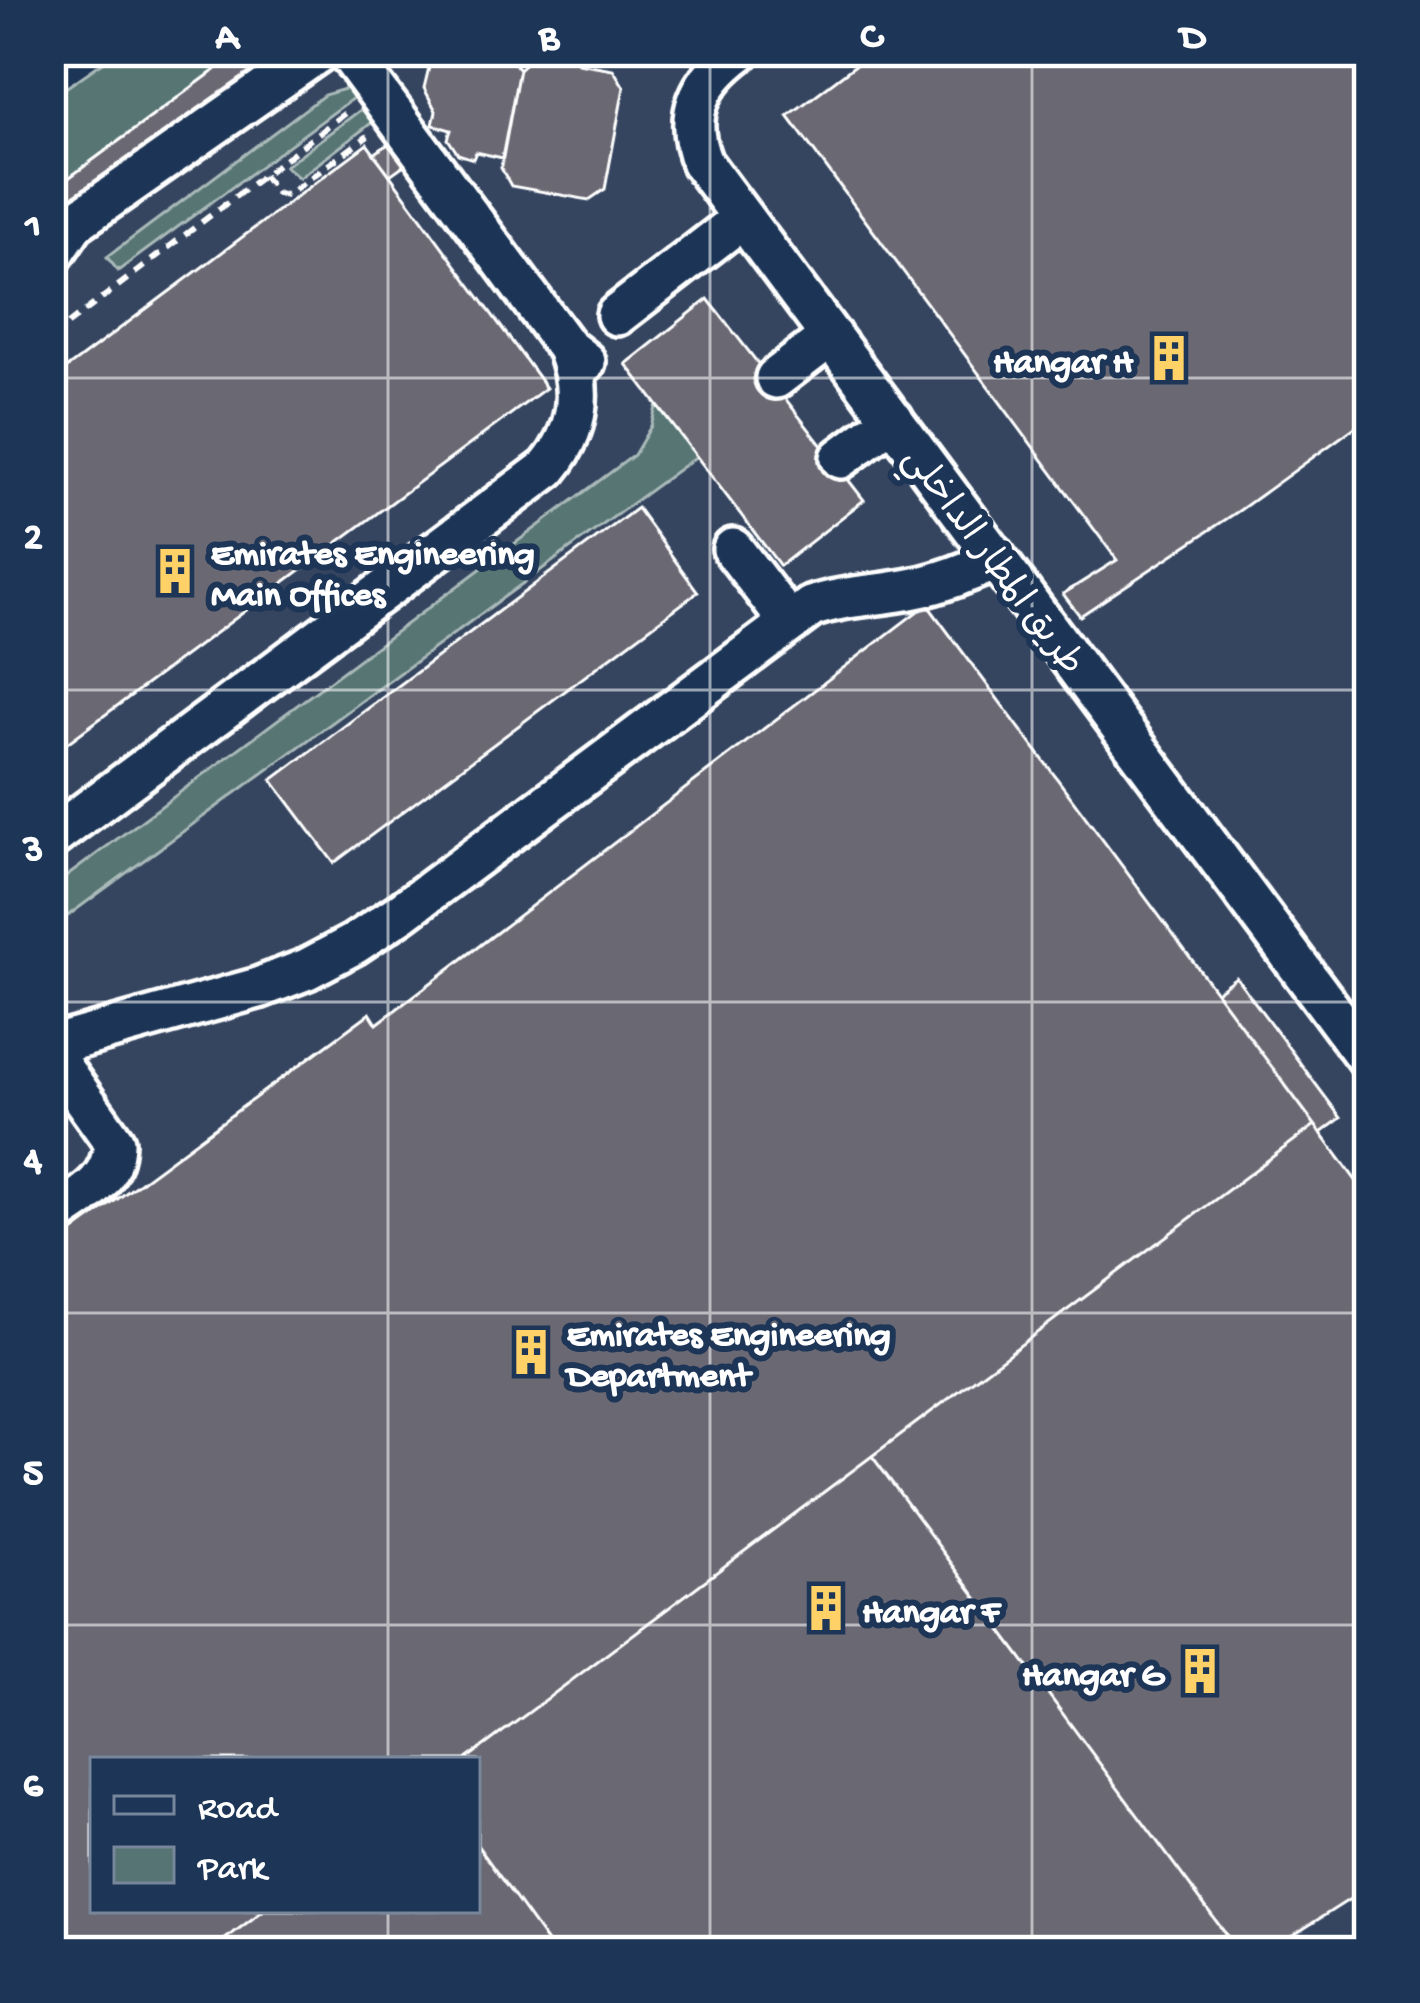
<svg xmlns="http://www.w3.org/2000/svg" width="1420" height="2003" font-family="'Gochi Hand','Playpen Sans Arabic',sans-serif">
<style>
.built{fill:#34445f;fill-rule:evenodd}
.green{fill:#567473;stroke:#aabab9;stroke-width:3}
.building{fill:#696773;stroke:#fff;stroke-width:3}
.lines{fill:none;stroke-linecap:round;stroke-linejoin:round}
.minor-casing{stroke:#fff;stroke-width:48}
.path{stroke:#fff;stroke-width:6;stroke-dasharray:12 9;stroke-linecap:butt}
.minor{stroke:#1d3557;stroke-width:39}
.grid{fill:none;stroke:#fff;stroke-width:3;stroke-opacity:0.55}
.labels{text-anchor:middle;stroke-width:12;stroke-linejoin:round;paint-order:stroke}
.poi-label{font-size:36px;font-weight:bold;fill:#fff;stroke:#1d3557;text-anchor:start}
.street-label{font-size:36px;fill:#fff;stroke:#1d3557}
.neatline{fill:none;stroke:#fff;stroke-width:4.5}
.grid-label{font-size:39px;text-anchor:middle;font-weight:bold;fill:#fff}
</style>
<rect width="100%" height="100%" fill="#1d3557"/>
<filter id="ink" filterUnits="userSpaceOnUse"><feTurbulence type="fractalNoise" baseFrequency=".00833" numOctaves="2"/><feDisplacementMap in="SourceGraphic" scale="24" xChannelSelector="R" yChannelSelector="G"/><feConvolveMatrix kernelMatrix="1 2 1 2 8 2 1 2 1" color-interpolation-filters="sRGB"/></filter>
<g filter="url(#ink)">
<path class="built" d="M241,51H1369V1952H51V191ZM93,1760H477V1910H93Z"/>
<path class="green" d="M119,51H241L51,191V98Z
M348,88L364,90L118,271L107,257L324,95Z
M367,105L378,118L299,178L285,166Z
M657,404L697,456L51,928V888L634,455L651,426Z"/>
<path class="building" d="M241,51H283L51,222V191Z
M443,51H487L509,57L519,69L502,158L476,152L473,159L458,154L448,139L451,130L433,125L436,111L424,88L432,55Z
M555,51H580L578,63L613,69L624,87L605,189L589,200L511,186L501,168L519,69L534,55L553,58Z
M874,51H1369V417L1240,510L1080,616L1063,594L1117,560L788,116Z
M391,142L407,163L390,175L374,154Z
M367,144L546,388L51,755V380Z
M708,299L864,500L780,566L626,364Z
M637,508L698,592L334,863L272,780Z
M927,604L1315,1125L465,1760H93V1910H264L208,1952H51V1248L370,1013L377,1024Z
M1236,977L1341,1118L1321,1133L1216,992Z
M1315,1125L1369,1198V1887L1267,1952H1239L872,1456Z
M872,1456L1239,1952H554L477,1845V1760H465Z
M477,1845L554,1952H208L264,1910H477Z"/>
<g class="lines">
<defs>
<path id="minor" d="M347,51L567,348L585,362
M740,51C700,81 682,114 702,163L1369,1061
M51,257L74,223L320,51
M617,315L743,218
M776,378L831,336
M841,458L893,419
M733,549L788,621
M51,838L548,468C578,432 584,393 567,348
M51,1046L258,988L307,969L354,944L402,912L811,607C845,595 879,596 915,588C944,582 970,571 997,560
M51,1053L114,1142C113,1183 81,1197 51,1218"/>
</defs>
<use href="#minor" class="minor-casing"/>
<path class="path" d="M263,175L276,193L287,195L368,136
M51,337L349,110"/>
<use href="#minor" class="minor"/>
</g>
</g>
<path class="grid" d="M388,51V1760M710,51V1952M1032,51V1952M51,378H1369M51,690H1369M51,1002H1369M51,1313H1369M51,1625H1369M388,1910V1952"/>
<defs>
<symbol id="building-bare" viewBox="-9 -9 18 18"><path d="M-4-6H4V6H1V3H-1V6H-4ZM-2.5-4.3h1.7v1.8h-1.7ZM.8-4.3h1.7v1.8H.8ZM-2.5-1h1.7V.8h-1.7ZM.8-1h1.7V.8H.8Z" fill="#ffd166" stroke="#1d3557" stroke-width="2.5" paint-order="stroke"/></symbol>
</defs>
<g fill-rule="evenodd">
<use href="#building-bare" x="1136" y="325" width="66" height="66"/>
<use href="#building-bare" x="142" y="538" width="66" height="66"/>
<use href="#building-bare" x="498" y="1319" width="66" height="66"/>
<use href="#building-bare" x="793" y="1575" width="66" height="66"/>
<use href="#building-bare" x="1167" y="1638" width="66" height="66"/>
</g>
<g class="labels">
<g class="poi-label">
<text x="1133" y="371" text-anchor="end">Hangar H</text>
<text x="211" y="563">Emirates Engineering<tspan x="211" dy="41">Main Offices</tspan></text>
<text x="567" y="1344">Emirates Engineering<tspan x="567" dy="41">Department</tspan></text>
<text x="862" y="1621">Hangar F</text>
<text x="1164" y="1684" text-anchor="end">Hangar G</text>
</g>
<g class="street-label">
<text transform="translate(996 559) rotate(53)" y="13">طريق المطار الداخلي</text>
</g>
</g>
<rect width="1420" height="2003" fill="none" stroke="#1d3557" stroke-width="132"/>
<rect x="90" y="1757" width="390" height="156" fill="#1d3557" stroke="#77869a" stroke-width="3"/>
<rect x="114" y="1796" width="60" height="18" fill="#1d3557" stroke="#77869a" stroke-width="3"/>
<text x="198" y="1817" font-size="36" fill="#ffffff">Road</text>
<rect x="114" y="1847" width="60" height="36" fill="#567473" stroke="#77869a" stroke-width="3"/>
<text x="198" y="1877" font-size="36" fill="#ffffff">Park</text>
<rect x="66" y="66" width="1288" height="1871" class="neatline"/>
<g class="grid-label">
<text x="227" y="47">A</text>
<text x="549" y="47">B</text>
<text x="871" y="47">C</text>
<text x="1193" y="47">D</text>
<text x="33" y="236">1</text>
<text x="33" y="547">2</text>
<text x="33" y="859">3</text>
<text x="33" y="1171">4</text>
<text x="33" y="1483">5</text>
<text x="33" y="1795">6</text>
</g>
</svg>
